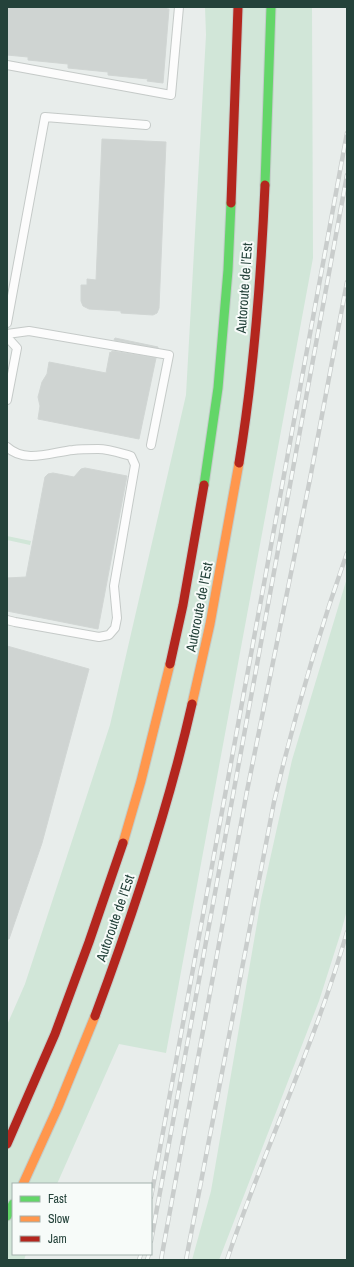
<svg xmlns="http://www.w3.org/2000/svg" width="354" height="1267" font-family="'Archivo Narrow',sans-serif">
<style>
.green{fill:#d1e6d8}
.building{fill:#cfd4d2;stroke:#d1d6d4}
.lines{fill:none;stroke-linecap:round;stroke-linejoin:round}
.lane-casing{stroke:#c5cac8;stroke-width:10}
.fast-casing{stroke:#c3ccc9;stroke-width:11}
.slow-casing{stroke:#c3ccc9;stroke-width:11}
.jam-casing{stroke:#c3ccc9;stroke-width:11}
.lane{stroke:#fcfcfc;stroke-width:8}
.fast{stroke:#63d668;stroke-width:9}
.slow{stroke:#ff974d;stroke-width:9}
.jam{stroke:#b3261e;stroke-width:9}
.rail-casing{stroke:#c9cdcc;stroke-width:4.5}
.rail{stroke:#f7fbf9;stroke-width:3;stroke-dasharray:9;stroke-linecap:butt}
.labels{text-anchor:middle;stroke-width:4;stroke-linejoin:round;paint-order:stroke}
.street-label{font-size:14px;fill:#24423a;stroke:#f7fbf9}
</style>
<rect width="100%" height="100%" fill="#e8edeb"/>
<path class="green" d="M205,7H312L313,258L166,1053L119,1044L57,1184H13V1254H26L24,1260H7V1025L25,984L110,725L186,395L206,35Z
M7,536L31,541L30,545L7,540Z
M347,578V910L341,932L319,1001L219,1260H192L211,1191L261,900L292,760Z"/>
<path class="building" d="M7,7H167V9H169L163,83L147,81L148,79L108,75V72L68,68V64L28,60V57L7,55Z
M102,139L166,142L159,308L157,313L153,315L121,313V311L89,309L83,306L81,301V285H87V279L96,280Z
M115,338L158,347V348L114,340Z
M112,351L156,358L139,439L38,419L40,406L38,397L42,382L47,374L49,362L106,373L110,352L111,353Z
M85,468L127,476L98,629L7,611V578L26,577L45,477L48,474L53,473L74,477L81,469Z
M7,646L89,669L42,843L9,939H7Z"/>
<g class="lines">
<defs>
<path id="lane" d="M7,65L171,95L179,7
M7,323L45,117L146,125
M7,334L29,331L169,355L151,445
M7,337L17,348L7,400
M7,447C25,464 52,452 73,450C81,449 89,449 98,449C109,449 120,453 131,456L135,465L114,586L117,618L115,628L109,635L99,637L15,622L7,620"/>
<path id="fast" d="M265,185L271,7
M204,485L218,388L228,270L231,203
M7,1216L13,1204"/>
<path id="slow" d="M192,704L210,624L239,463
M123,843L141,781L170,664
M23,1184L58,1107L95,1016"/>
<path id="jam" d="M231,203L238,7
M239,463C254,372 261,278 265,185
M170,664L183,605L204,485
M95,1016C133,914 168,810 192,704
M7,1144L55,1034L89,942L123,843"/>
</defs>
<use href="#lane" class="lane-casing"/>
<use href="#fast" class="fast-casing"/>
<use href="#slow" class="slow-casing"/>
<use href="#jam" class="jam-casing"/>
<use href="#lane" class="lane"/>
<use href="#fast" class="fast"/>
<use href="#slow" class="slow"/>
<use href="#jam" class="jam"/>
<defs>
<path id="rail" d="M151,1197L347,133
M151,1241L347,175
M139,1260L141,1254
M147,1260L149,1254
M161,1260L247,791L310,479L347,282
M186,1260L274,802C294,718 318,635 347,553
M227,1260C264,1149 315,1044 347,932"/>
</defs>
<use href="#rail" class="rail-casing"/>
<use href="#rail" class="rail"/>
</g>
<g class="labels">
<g class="street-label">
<text transform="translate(244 288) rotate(-86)" y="5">Autoroute de l’Est</text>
<text transform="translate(199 607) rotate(-79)" y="5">Autoroute de l’Est</text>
<text transform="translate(115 918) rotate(-71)" y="5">Autoroute de l’Est</text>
</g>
</g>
<rect width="354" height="1267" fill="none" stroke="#24423a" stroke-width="16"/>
<rect x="12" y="1183" width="140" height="72" fill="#f7fbf9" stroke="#a3b1ad"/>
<rect x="20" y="1196" width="20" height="6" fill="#63d668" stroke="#a3b1ad"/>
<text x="48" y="1203" font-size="12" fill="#24423a">Fast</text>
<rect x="20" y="1216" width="20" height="6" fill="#ff974d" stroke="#a3b1ad"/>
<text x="48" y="1223" font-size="12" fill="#24423a">Slow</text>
<rect x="20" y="1236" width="20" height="6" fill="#b3261e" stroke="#a3b1ad"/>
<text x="48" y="1243" font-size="12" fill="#24423a">Jam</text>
</svg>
